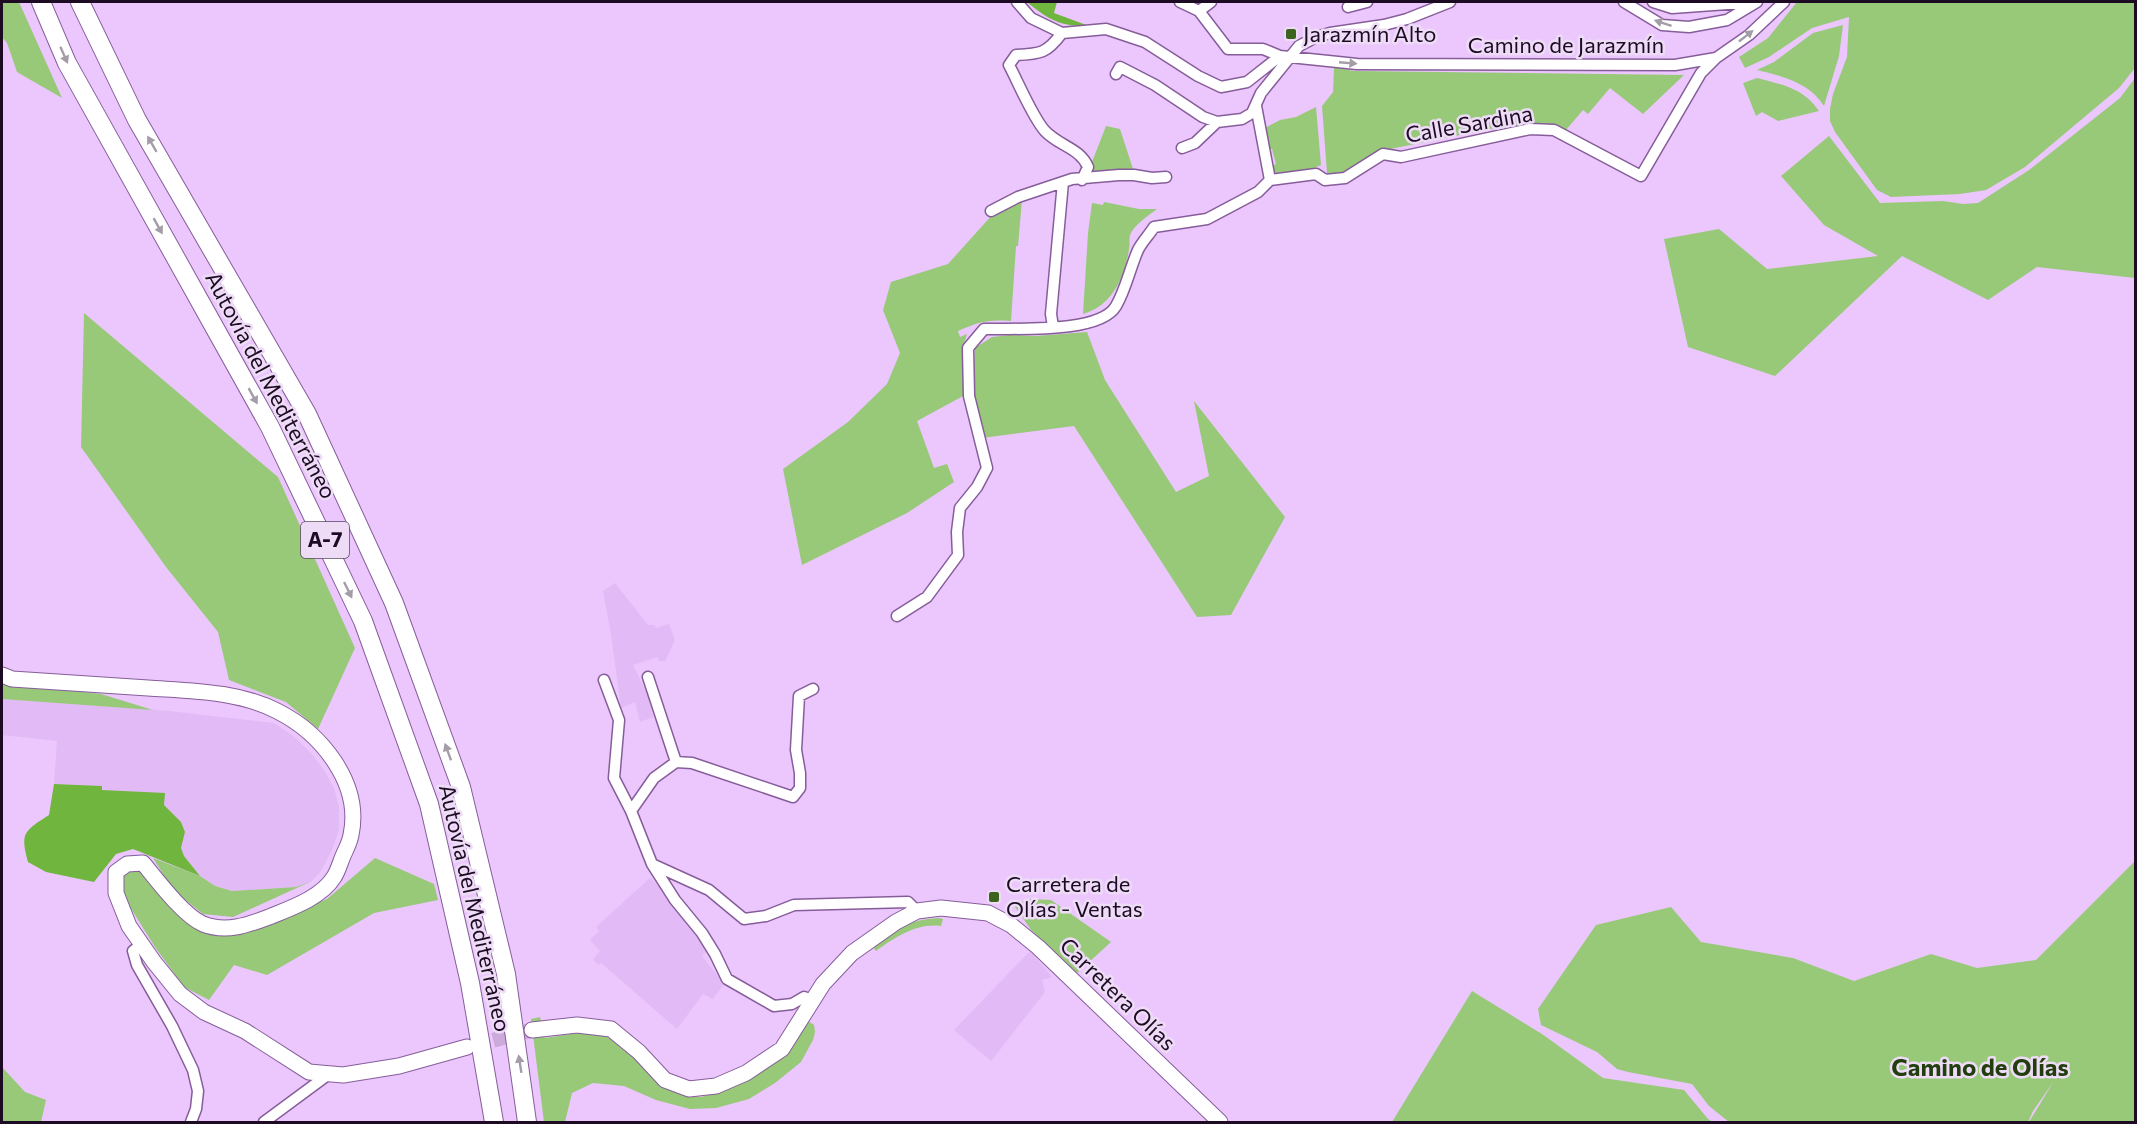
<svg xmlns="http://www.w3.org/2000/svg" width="2137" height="1124" font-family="Commissioner,sans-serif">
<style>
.built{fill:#e2baf5}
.green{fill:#97c978}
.forest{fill:#70b53d}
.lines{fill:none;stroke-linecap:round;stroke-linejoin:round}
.secondary-tunnel{stroke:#ccabdc;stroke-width:15;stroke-dasharray:15 8;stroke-linecap:butt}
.street-casing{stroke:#865d9a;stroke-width:13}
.secondary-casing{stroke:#865d9a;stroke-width:17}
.highway-casing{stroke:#865d9a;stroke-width:20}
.street{stroke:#fff;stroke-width:10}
.secondary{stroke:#fff;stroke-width:15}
.highway{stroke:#fff;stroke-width:18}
.oneway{fill:#a49da7}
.poi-dot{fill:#3c641f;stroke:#eedcf7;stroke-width:2}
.labels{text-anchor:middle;stroke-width:5;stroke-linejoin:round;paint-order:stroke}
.shield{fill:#eedcf7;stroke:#5b4a63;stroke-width:1.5}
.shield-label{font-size:21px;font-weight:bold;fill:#1c0b23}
.poi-label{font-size:22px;fill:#1c0b23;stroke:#eedcf7;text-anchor:start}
.street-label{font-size:22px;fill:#1c0b23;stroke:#eedcf7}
.neighbourhood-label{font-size:24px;font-weight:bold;fill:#223e0e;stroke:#eedcf7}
</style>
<rect width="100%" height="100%" fill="#ebc7fd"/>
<path class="built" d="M615,583L648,625H654L656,628L669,624L675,640L665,661H659L657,657L633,665L648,696L653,717L640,722L635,702L621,708L611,634L603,591Z
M2,699L169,711L274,723L292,735L311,753L324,770L334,788L339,807V830L331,852L321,871L312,881L296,887L232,891L215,886L200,876L184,856L181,848L185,832L181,822L164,805L101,789V786L54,784L57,741L2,735Z
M650,878L670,896L710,948L702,956L724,984L713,999L703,994L677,1029L601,963L598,965L593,959L600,951L590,940L599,931L596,927Z
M1030,951L1052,977L1042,980L1045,992L991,1061L954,1030Z"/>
<path class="green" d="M2,2H19L62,98L17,72L7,43L2,37Z
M1797,2H2135V68L2119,88L2025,167L1986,190L1960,194L1891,197L1877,190L1835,132L1830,121V109L1833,94L1847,57L1849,17L1812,28L1769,57L1745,68L1739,57L1768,38Z
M1843,25L1839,56L1824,106C1810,83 1782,76 1757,70L1774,62L1813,33Z
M1334,67L1354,71L1684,75L1643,114L1610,88L1588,114L1583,110L1566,130L1559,126L1510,125L1385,150L1359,167L1339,175L1327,173L1322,106L1333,92Z
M1757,78C1783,85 1803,88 1819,111L1778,121L1762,112L1756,116L1743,83Z
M2135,78V278L2037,267L1988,300L1902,256L1775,376L1688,347L1664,239L1719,229L1767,269L1878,256L1824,225L1781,176L1829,136L1880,203L1943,201L1963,204L1978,203L2029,170L2120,98Z
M1316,107L1321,165L1305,172L1273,177L1272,166L1276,164L1272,149H1269L1265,128L1280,120L1296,117Z
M1106,126L1120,129L1134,172L1094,173L1092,162Z
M1022,200L1018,246H1016L1011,321C988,319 978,322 958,331L960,337L967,334L962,350L965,395L917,421L934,468L947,464L954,482L907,513L802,565L783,469L848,422L887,384L900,353L883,310L891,282L948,264L993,214Z
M1104,202L1139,209H1157C1149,215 1134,225 1130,235C1129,239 1130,245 1129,249C1125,277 1112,306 1083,314L1088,233L1092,203L1103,205Z
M84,313L278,477L355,648L318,729L286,702L229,680L218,632L166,567L81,447Z
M1087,332L1105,380L1176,492L1209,476L1194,401L1285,517L1231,615L1197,617L1074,426L982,438L973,391L975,348L992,337L1010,335L1035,336Z
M2,683L101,694L153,710L2,699Z
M153,858L200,876L215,886L232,891L296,887L312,881L233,917L203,914L173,890Z
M375,858L434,884L438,900L374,913L267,975L234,965L209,1000L184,987L155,947L127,902L121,887L123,876L134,870L147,874L181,914L231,935L266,926L327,899Z
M2135,861V1122H2029L2054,1081L2033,1111L2028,1122H1729L1709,1106L1692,1084L1628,1072L1617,1069L1597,1052L1541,1025L1538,1009L1596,925L1671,907L1701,942L1793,958L1854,981L1931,954L1977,968L2036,960Z
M1029,899L1051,900L1111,942L1076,974L1031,930L1014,905Z
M939,918L943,919L941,926C916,923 896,937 876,951L873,947C898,928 907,920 939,918Z
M1472,991L1542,1034L1603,1078L1684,1090L1708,1119L1713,1122H1392Z
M540,1017L545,1038L590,1031L608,1037L624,1048L659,1082L681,1094L701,1097L720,1092L808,1021L814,1025L815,1032L813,1040L801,1062L775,1083L749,1099L716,1108L690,1109L656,1100L624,1086L593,1083L572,1093L565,1122H544L531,1019Z
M2,1067L25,1092L46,1100L41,1122H2Z"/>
<path class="forest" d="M1027,2H1057L1054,13L1089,26C1060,27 1048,19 1027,2Z
M54,784L102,786V790L165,793L164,805L181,822L185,832L181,848L184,856L200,876L133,849L116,854L94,882L46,872L28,862C20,833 24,831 49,815Z"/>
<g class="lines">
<path class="secondary-tunnel" d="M471,1046L532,1030"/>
<defs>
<path id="street" d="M1017,2L1031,18L1062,33L1106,29L1145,42L1198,76L1221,87L1247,82L1280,56L1357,64L1675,65L1716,58L1749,35L1784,2
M1180,2L1199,11L1211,2
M1624,2L1662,25L1689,27L1727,20L1757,2
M1653,2L1672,8L1755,2
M1348,7L1367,2
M1199,11L1228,49H1263L1280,56
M1062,33C1047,53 1041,54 1016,55L1009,65C1018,82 1033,118 1045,131C1059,146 1080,148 1088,167L1082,180
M1116,74L1120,67L1122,68L1155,85L1203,117L1217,122
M1182,148L1195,143L1217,122L1242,119L1252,113L1261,93L1299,46L1316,37L1330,33L1384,25L1407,19L1450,2
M1270,180L1316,174L1325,180L1345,178L1383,154L1401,157L1530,129L1554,130L1641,176L1701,73L1716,58
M991,211L1018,197L1072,179L1119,175H1134L1152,178L1166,177
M1053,327L1051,314L1063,182
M897,616L927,597L958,555L957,532L960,508L977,487L987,468L969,396L968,348L984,329C1014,328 1100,334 1116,306C1126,289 1130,268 1138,250C1142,242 1149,235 1154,227L1207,219L1258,192L1270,180L1256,106
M604,680L619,720L614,778L631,811L652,864L675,900L702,933L715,954L727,979L774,1006L792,1004L804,997L812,1000
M676,762L692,763L793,797L800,788V773L796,750L799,696L813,689
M631,811L654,778L676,762L648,677
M654,865L709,890L744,919L766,916L794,905L908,902L917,911
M142,944L133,951L137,965L172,1026L193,1070L198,1091L196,1109L191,1122
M264,1122L329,1074"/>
<path id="secondary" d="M2,675L12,679C58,682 103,685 148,688C191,691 238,691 277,711C321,733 362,783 351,835C350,842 346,849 343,856C340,863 338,871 334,877C321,898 291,908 269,917C248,925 226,933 203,924C183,915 157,880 143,863L127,864L116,872V893L129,926L154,962L180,994L204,1012L245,1031L309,1072L343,1075L399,1066L467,1047
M532,1030L577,1025L611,1029L639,1052L665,1080L689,1089L716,1086L746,1073L782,1049L823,984L852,953L896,922L917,911L941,908L988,913L1011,925L1038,947L1220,1122"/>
<path id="highway" d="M41,2L67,63L270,427L363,621L429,804L470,983L494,1122
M80,2L137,120L307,414L394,603L461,787L506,974L527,1122"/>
</defs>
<use href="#street" class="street-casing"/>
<use href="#secondary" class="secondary-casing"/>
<use href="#highway" class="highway-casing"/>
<use href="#street" class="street"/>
<use href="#secondary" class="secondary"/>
<use href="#highway" class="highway"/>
</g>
<defs><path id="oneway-solid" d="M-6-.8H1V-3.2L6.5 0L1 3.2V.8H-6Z" transform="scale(1.5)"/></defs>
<g class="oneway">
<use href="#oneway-solid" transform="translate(1663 23) rotate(-162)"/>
<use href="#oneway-solid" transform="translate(1746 36) rotate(-38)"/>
<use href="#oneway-solid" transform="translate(64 55) rotate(66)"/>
<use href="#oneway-solid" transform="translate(1348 63) rotate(5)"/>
<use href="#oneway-solid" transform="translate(152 144) rotate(-120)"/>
<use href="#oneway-solid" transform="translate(158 226) rotate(61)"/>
<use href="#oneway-solid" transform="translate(253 396) rotate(61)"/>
<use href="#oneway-solid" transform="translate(348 590) rotate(64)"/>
<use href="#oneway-solid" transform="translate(448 752) rotate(-110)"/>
<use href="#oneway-solid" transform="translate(520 1064) rotate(-99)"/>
</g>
<g class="poi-dot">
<rect x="1285" y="28" width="12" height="12" rx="3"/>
<rect x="988" y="891" width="12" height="12" rx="3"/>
</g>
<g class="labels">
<rect class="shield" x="301" y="522" width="48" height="36" rx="4.5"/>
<g class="shield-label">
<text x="325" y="547">A-7</text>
</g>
<g class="poi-label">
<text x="1303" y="42">Jarazmín Alto</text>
<text x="1006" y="892">Carretera de<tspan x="1006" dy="25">Olías - Ventas</tspan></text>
</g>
<g class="street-label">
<text x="1566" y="53">Camino de Jarazmín</text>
<text transform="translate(1469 124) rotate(-10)" y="8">Calle Sardina</text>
<text transform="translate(271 385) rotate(62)" y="8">Autovía del Mediterráneo</text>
<text transform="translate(475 908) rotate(77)" y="8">Autovía del Mediterráneo</text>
<text transform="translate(1118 994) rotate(44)" y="8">Carretera Olías</text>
</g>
<g class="neighbourhood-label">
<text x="1980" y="1076">Camino de Olías</text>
</g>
</g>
<rect width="2137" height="1124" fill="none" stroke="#1c0b23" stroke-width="6"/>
</svg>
